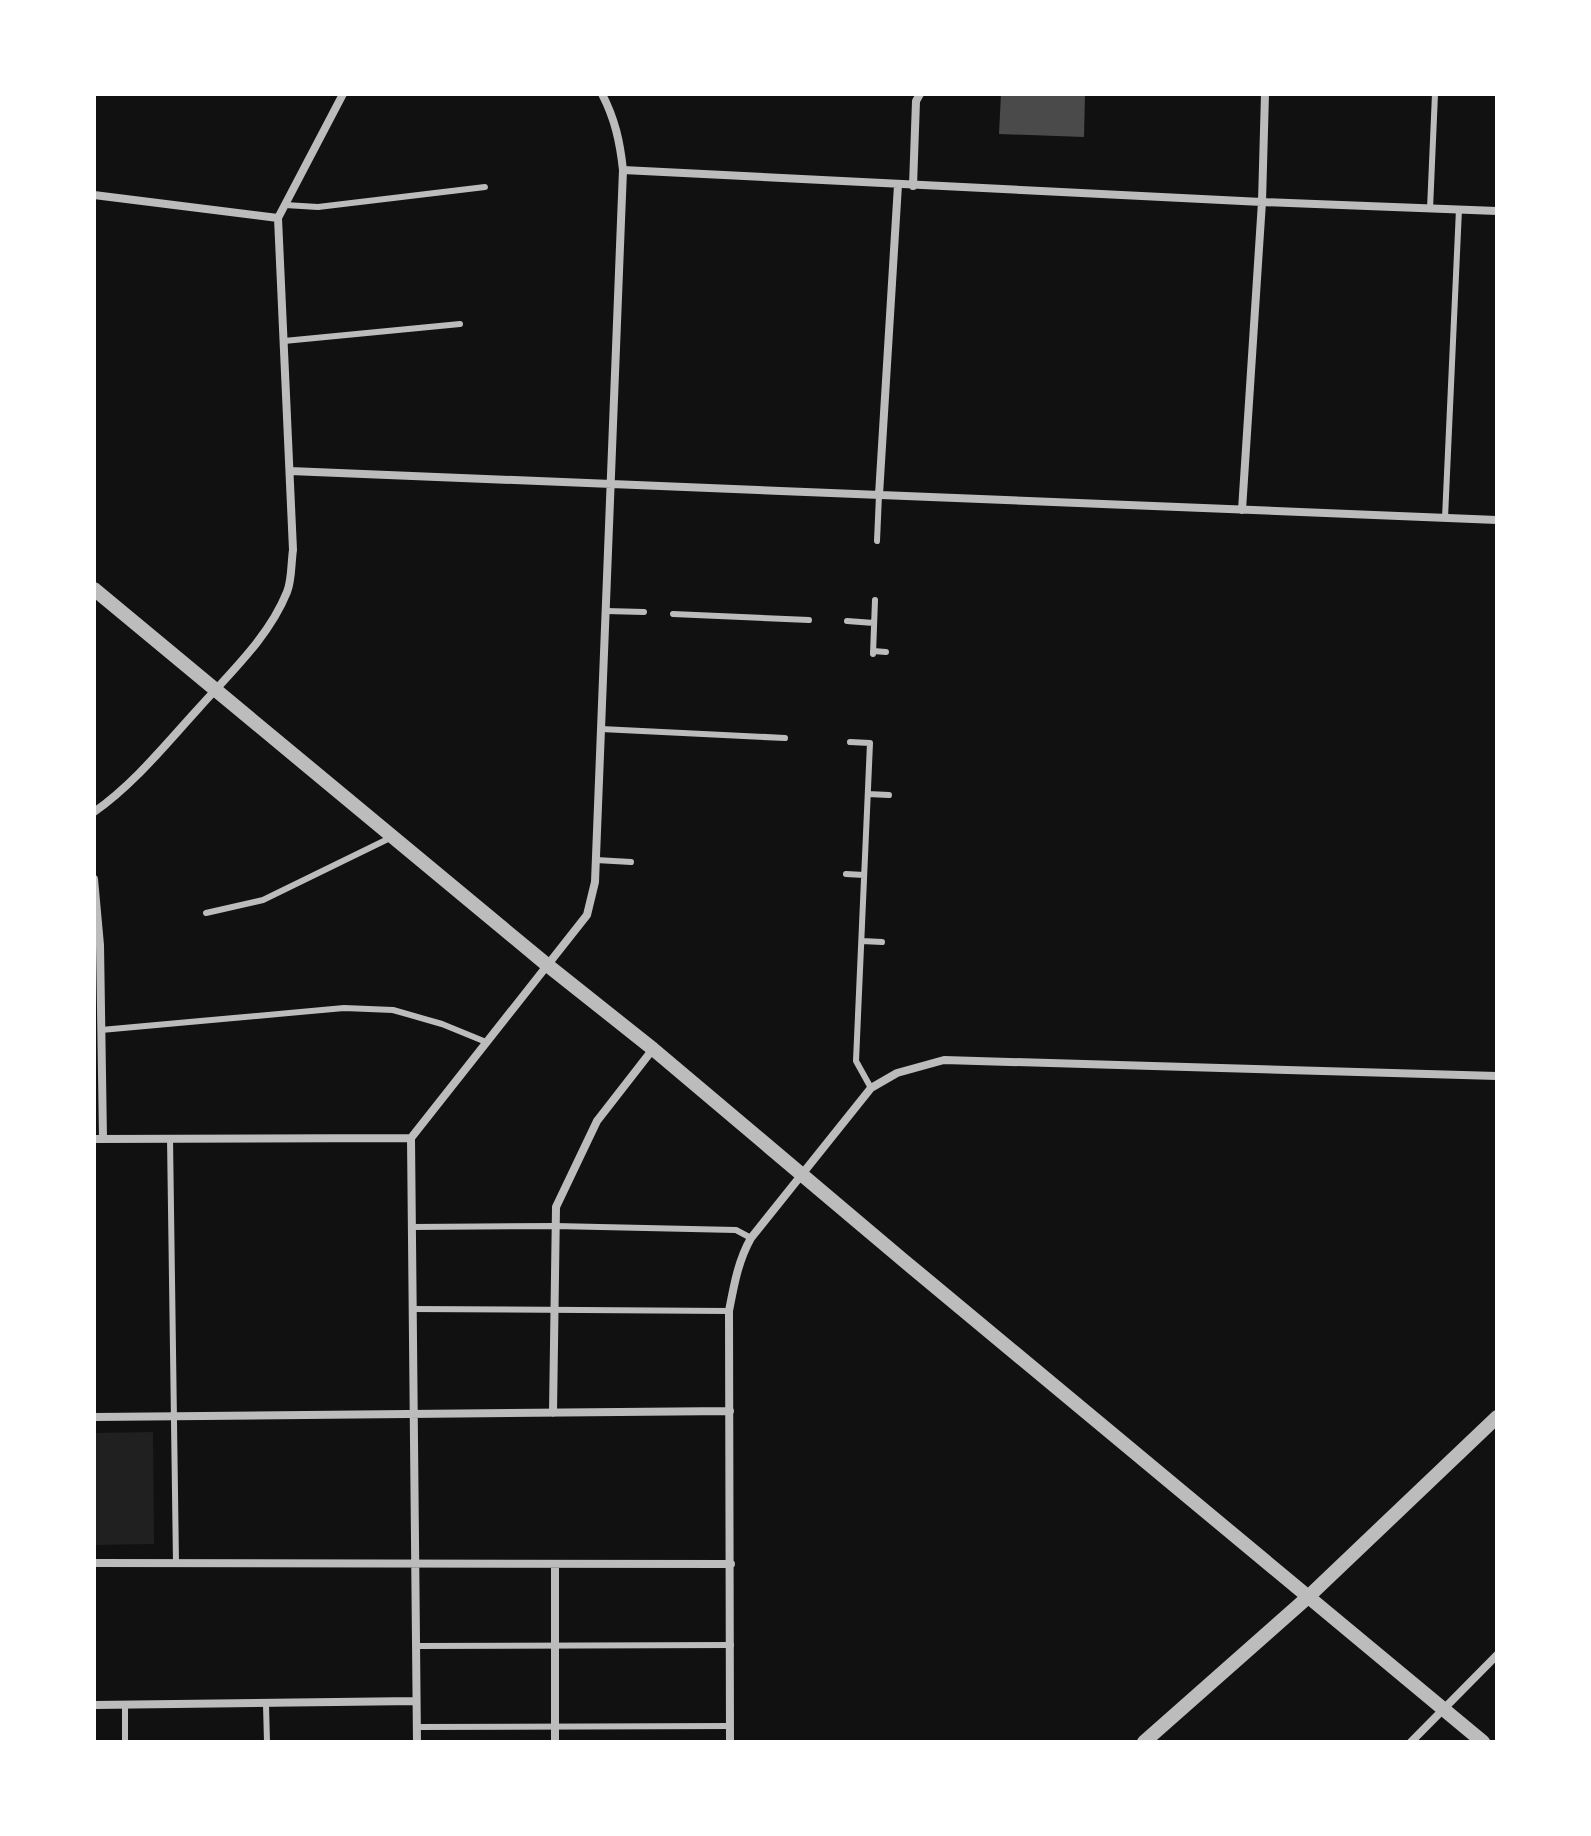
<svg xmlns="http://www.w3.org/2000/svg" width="1591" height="1836" font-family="Ubuntu,sans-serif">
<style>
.green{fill:#202020}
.building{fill:#4a4a4a}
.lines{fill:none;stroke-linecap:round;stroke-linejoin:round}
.service{stroke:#bcbcbc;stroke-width:6}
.minor{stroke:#bcbcbc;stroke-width:8}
.tertiary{stroke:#bcbcbc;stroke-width:14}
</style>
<rect width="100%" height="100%" fill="#111"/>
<path class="green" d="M153,1432L154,1544L94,1545V1433Z"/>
<path class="building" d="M1001,94H1085L1084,137L999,134Z"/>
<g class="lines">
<path class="service" d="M285,205L318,207L485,187
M1430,209L1435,94
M284,341L460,324
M1445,518L1459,209
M877,541L879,495
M606,611L644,612
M673,614L809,620
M847,621L874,623
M873,651L886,652
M873,654L875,600
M601,729L785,738
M850,742L870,743L856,1061L871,1088
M868,794L889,795
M596,860L631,862
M846,874L864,875
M206,913L263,900L390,838
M862,941L882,942
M101,1030L344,1008L393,1010L442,1024L486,1042
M170,1138L176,1563
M412,1227L555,1226L736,1230L751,1238
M412,1309L729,1311
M416,1646L731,1645
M125,1705V1742
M266,1705L267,1742
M416,1727L730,1726"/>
<path class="minor" d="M623,170L1262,202L1497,211
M913,186L916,101L920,94
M94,195L278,218
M290,471L1497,520
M879,495L898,185
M1242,510L1262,202L1265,94
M94,812C134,784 165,745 198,709C230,673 269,637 287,592C292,580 291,563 293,550L278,218L343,94
M94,879L100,945L103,1139
M411,1138L417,1742
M94,1139L411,1138L587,915L595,882L623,170C620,142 615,119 602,94
M553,1413L556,1207L597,1121L653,1049
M94,1417L730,1411
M94,1563L731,1564
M94,1705L416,1701
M555,1742V1564
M730,1742L729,1311C734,1285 738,1261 751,1238L871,1088L897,1073L944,1060L1497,1076
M1411,1742L1497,1655"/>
<path class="tertiary" d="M94,589L546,964L653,1049L903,1260L1483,1742
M1144,1742L1308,1597L1497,1417"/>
</g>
<rect width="1591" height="1836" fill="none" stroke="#ffffff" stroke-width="192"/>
</svg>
